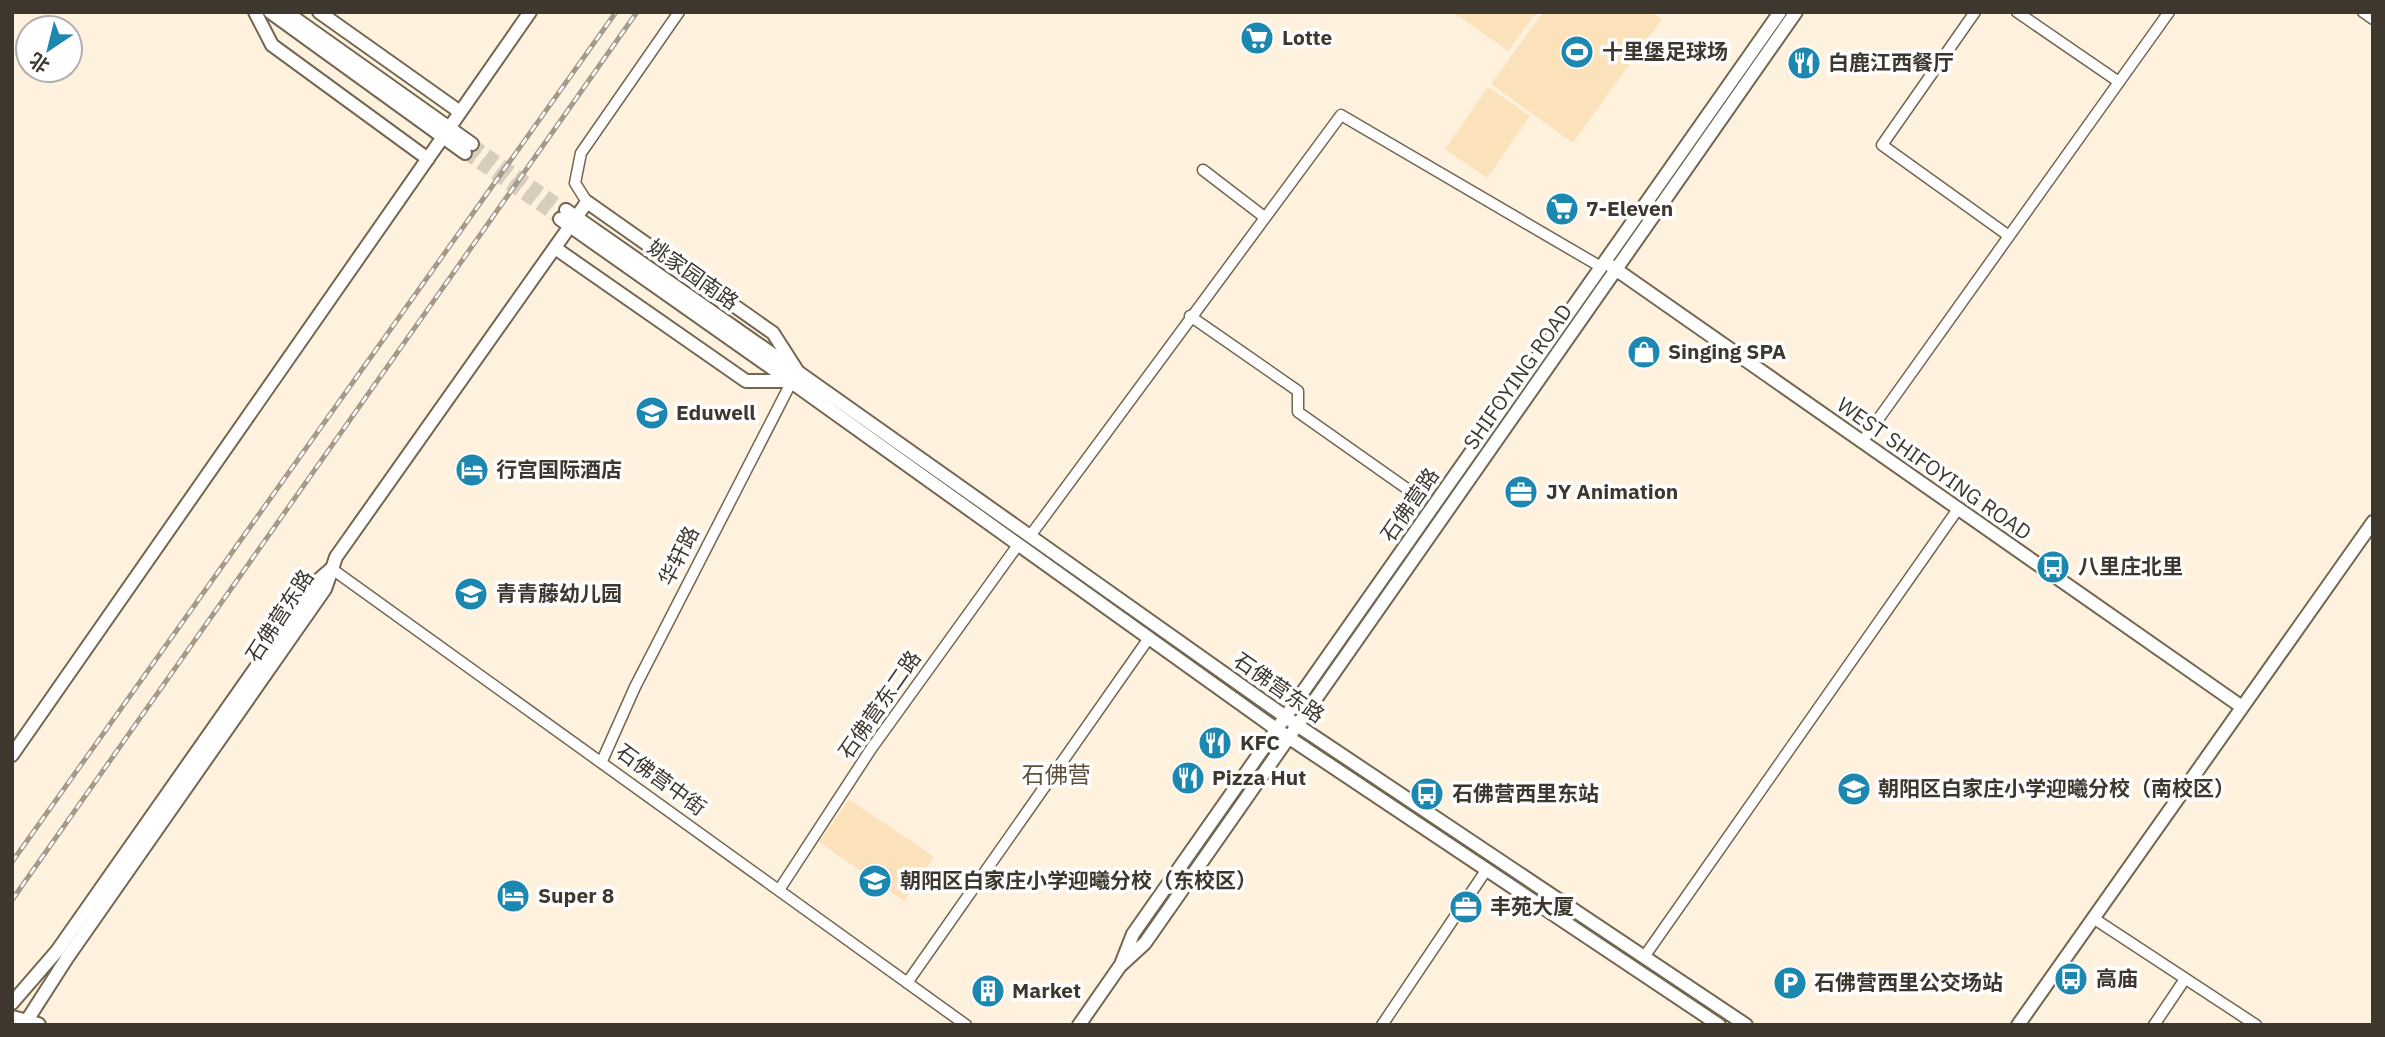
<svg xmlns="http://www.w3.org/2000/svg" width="2385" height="1037" font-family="'IBM Plex Sans','Noto Sans SC',sans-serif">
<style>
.pitch{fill:#fbe2bb}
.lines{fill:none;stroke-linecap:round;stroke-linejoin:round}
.secondary-tunnel{stroke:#d7cdbc;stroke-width:12;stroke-dasharray:12 6;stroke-linecap:butt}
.minor-casing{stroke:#736651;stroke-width:13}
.tertiary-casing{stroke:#736651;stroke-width:16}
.secondary-casing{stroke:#736651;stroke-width:16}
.primary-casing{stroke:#736651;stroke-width:18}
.minor{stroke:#fff;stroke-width:10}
.tertiary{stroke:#fff;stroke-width:12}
.secondary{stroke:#fff;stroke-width:12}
.primary{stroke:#fff;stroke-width:14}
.rail-casing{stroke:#a49a8c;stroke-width:5}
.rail{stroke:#fff;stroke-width:2.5;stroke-dasharray:8;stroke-linecap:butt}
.labels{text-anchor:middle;stroke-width:7;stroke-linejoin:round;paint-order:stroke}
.poi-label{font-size:21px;font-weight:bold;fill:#3d372e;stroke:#fff;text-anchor:start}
.street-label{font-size:21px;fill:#3d372e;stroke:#fff}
.neighbourhood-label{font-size:23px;fill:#5b4e3b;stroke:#fff}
</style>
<rect width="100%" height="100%" fill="#fef2df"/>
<path class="pitch" d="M1453,12H1537L1508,51Z
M1543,12H1652L1662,19L1573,143L1491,84Z
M1488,87L1530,116L1487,178L1445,149Z
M849,799L934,857L904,901L819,842Z"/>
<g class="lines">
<path class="secondary-tunnel" d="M472,144L566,210
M465,153L560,219"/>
<defs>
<path id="minor" d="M1975,12L1882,145L2009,236
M2017,12L2119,82
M2363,12L2373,19
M1203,170L1263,216
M587,202L575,183L581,153L679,12
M1190,316L1298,391V412L1413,493
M1862,442L2169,12
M1030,536L1341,115L1601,267
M332,569L966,1025
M602,761L635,687L794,377
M779,890L871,749L1018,545
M2093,918L2256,1025
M1644,957L1958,509
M907,983L1149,638
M1382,1025L1487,869
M2154,1025L2185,979"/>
<path id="tertiary" d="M255,12L272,45L428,159
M319,12L460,112
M555,248L746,381H790L1276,729L1719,1025
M1611,266L2242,707
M332,569L336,557L587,202L773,333L798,372L1297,725L1746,1025
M12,755L530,12
M1122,962L1133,934L1780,12
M1079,1025L1120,966L1145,943L1796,12
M2018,1025L2373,522"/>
<path id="secondary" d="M270,12L465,153
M286,12L472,144
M566,210L798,372
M560,219L790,381
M12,1003L57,951L316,582L331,569
M24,1025L67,958L325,589L332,569"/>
<path id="primary" d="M12,1018L38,1025"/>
</defs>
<use href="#minor" class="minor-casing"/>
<use href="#tertiary" class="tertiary-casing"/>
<use href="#secondary" class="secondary-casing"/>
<use href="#primary" class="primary-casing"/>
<use href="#minor" class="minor"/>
<use href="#tertiary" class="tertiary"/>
<use href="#secondary" class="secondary"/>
<use href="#primary" class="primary"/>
<defs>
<path id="rail" d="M12,862L616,12
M12,900L637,12"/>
</defs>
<use href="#rail" class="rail-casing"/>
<use href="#rail" class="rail"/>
</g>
<defs>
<symbol id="supermarket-disc" viewBox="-11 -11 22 22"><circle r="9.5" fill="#1c87af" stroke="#fff"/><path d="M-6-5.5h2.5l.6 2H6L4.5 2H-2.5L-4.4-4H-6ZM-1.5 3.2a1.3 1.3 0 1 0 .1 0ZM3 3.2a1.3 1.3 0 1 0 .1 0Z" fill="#fff"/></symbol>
<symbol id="stadium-disc" viewBox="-11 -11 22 22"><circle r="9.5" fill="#1c87af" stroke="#fff"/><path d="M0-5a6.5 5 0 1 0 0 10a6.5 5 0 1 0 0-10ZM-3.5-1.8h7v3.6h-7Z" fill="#fff"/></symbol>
<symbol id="restaurant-disc" viewBox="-11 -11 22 22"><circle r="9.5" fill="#1c87af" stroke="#fff"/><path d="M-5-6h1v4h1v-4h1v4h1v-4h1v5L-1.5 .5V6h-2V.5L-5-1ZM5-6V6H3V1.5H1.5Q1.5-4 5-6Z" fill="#fff"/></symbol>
<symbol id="shop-disc" viewBox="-11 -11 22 22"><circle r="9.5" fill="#1c87af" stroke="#fff"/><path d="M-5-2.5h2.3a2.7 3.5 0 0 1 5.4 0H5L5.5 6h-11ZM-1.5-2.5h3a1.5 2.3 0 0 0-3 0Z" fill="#fff"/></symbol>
<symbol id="school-disc" viewBox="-11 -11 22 22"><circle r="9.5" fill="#1c87af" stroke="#fff"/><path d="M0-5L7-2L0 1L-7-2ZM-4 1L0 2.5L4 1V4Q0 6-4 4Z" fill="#fff"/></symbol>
<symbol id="hotel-disc" viewBox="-11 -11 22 22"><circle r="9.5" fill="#1c87af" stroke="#fff"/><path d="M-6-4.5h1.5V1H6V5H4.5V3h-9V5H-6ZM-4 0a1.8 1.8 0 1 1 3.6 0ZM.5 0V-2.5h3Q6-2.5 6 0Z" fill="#fff"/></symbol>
<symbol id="office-disc" viewBox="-11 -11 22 22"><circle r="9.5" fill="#1c87af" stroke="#fff"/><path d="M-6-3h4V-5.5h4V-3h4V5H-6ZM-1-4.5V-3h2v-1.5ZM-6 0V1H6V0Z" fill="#fff"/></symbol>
<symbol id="bus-disc" viewBox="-11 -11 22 22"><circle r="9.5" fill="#1c87af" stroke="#fff"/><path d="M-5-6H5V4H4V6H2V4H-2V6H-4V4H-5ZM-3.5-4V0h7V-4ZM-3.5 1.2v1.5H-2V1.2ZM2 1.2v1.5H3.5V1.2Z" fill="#fff"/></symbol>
<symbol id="parking-disc" viewBox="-11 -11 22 22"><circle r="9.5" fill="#1c87af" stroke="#fff"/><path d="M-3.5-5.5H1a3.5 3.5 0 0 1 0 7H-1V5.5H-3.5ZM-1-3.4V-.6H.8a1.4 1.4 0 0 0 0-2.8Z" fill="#fff"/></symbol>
<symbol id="building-disc" viewBox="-11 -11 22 22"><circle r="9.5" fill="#1c87af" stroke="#fff"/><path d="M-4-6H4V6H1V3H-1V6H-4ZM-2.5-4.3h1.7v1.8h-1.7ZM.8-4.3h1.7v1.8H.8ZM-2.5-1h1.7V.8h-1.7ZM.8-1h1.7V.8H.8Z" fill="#fff"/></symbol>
</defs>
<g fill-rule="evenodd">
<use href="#supermarket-disc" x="1238" y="19" width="38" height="38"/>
<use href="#stadium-disc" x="1558" y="33" width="38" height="38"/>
<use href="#restaurant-disc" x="1785" y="44" width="38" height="38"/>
<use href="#supermarket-disc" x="1543" y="190" width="38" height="38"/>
<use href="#shop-disc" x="1625" y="333" width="38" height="38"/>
<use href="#school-disc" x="633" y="394" width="38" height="38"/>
<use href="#hotel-disc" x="453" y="451" width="38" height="38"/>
<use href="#office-disc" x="1502" y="473" width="38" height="38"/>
<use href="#bus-disc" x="2034" y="548" width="38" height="38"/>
<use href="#school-disc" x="452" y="575" width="38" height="38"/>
<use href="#restaurant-disc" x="1196" y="724" width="38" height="38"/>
<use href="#restaurant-disc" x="1169" y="759" width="38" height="38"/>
<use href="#school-disc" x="1835" y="770" width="38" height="38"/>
<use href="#bus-disc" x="1408" y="775" width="38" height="38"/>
<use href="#school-disc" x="856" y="862" width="38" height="38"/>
<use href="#hotel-disc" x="494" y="877" width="38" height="38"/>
<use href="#office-disc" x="1447" y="888" width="38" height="38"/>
<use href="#bus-disc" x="2052" y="960" width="38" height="38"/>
<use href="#parking-disc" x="1771" y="964" width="38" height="38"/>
<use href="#building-disc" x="969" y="972" width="38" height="38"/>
</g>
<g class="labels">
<g class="poi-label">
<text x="1282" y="45">Lotte</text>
<text x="1602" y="59">十里堡足球场</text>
<text x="1828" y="70">白鹿江西餐厅</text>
<text x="1586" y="216">7-Eleven</text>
<text x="1668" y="359">Singing SPA</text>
<text x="676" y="420">Eduwell</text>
<text x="496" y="477">行宫国际酒店</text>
<text x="1546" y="499">JY Animation</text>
<text x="2078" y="574">八里庄北里</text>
<text x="496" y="601">青青藤幼儿园</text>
<text x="1240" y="750">KFC</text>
<text x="1212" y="785">Pizza Hut</text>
<text x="1878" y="796">朝阳区白家庄小学迎曦分校（南校区）</text>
<text x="1452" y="801">石佛营西里东站</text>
<text x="900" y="888">朝阳区白家庄小学迎曦分校（东校区）</text>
<text x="538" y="903">Super 8</text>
<text x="1490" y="914">丰苑大厦</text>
<text x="2096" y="986">高庙</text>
<text x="1814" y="990">石佛营西里公交场站</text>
<text x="1012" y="998">Market</text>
</g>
<g class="street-label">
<text transform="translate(693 275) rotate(35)" y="7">姚家园南路</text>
<text transform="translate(1518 377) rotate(-55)" y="7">SHIFOYING ROAD</text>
<text transform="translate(1934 469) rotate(35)" y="7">WEST SHIFOYING ROAD</text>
<text transform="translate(1410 505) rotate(-55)" y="7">石佛营路</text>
<text transform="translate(679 556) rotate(-63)" y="7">华轩路</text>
<text transform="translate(280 616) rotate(-57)" y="7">石佛营东路</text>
<text transform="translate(1279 688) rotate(35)" y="7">石佛营东路</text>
<text transform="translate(880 705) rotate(-55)" y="7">石佛营东二路</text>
<text transform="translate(661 780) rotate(36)" y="7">石佛营中街</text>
</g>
<g class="neighbourhood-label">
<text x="1056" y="783">石佛营</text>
</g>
</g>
<rect width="2385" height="1037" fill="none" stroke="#3d372e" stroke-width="28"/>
<g transform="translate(49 49) rotate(215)"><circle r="33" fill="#ffffff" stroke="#b1afab" stroke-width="2"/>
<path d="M0-5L12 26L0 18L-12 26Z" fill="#1c87af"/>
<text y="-10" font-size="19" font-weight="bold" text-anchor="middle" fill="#3d372e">北</text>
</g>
</svg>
